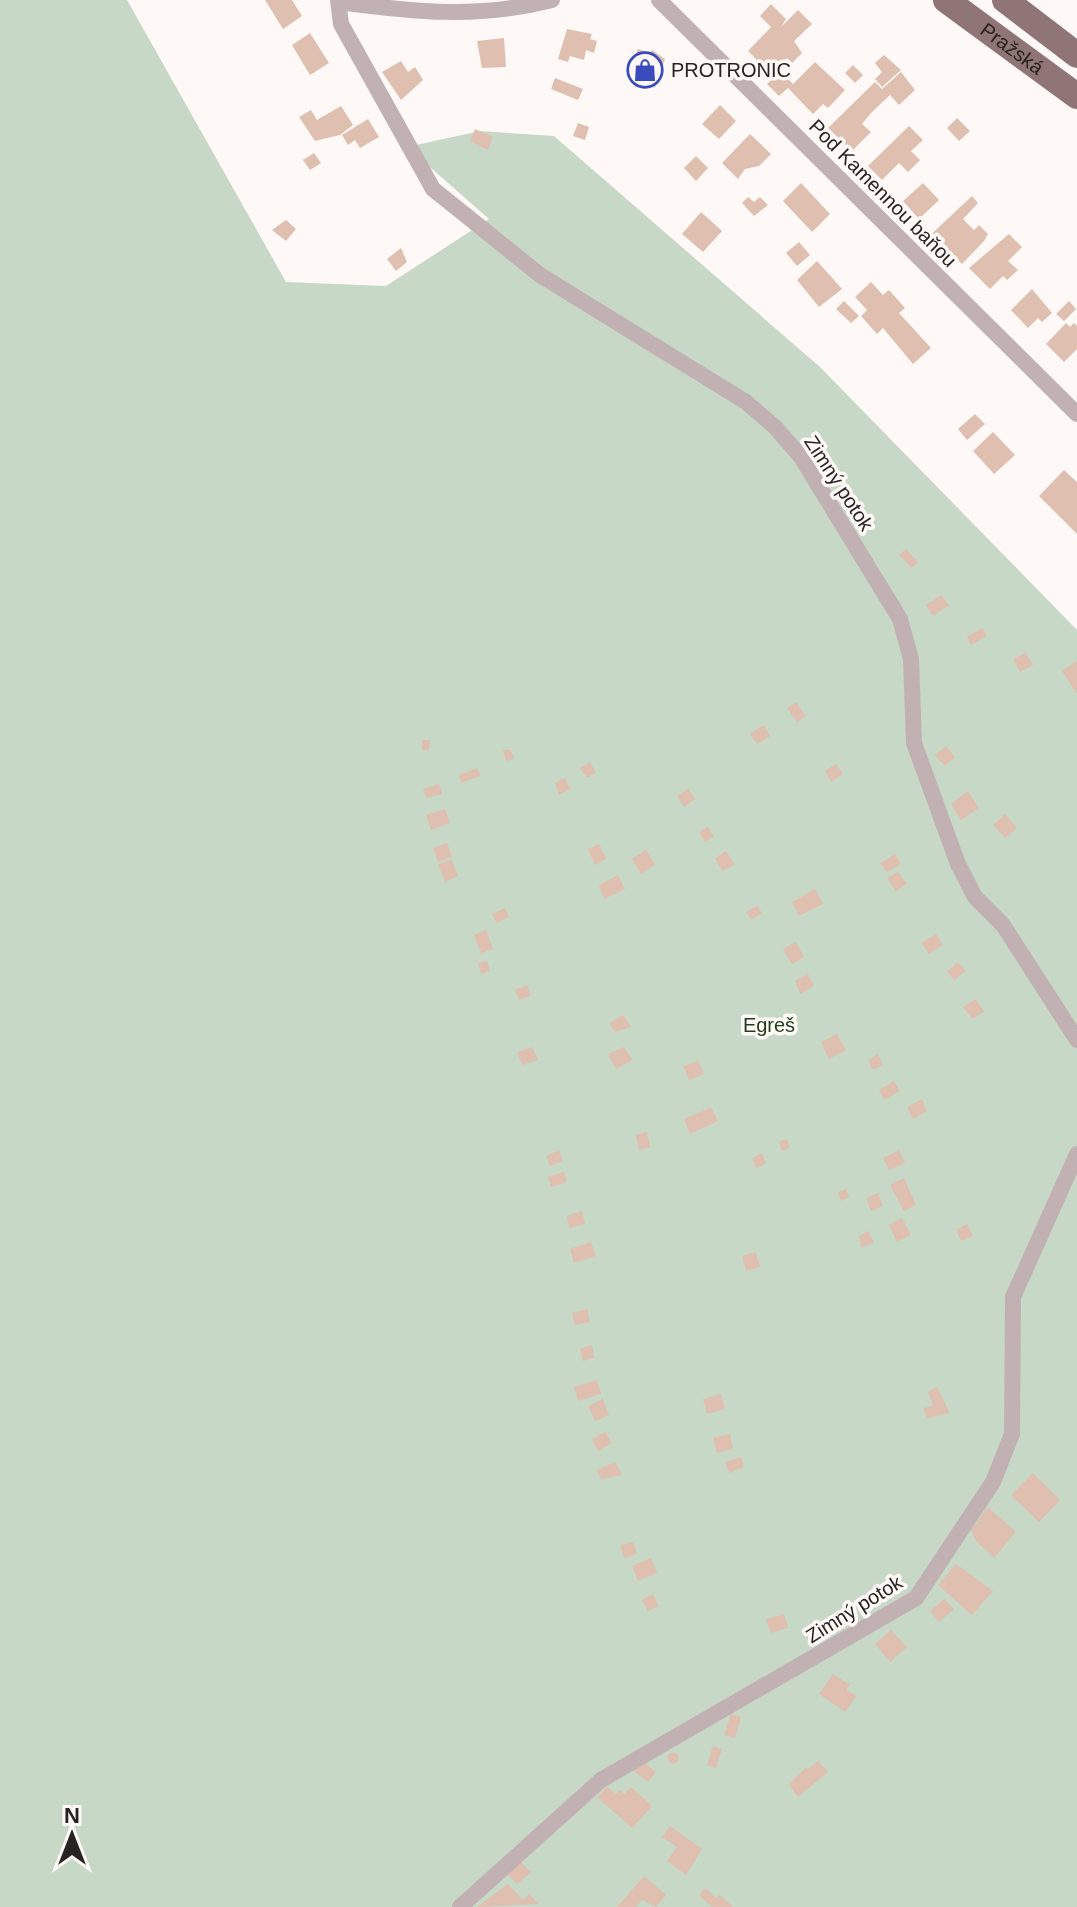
<svg xmlns="http://www.w3.org/2000/svg" width="1077" height="1907" font-family="Helvetica,sans-serif">
<style>
.green{fill:#c8d8c6}
.building{fill:#debfb0}
.lines{fill:none;stroke-linecap:round;stroke-linejoin:round}
.minor{stroke:#c1b1b2;stroke-width:16}
.primary{stroke:#907576;stroke-width:26}
.labels{text-anchor:middle;stroke-width:7;stroke-linejoin:round;paint-order:stroke}
.street-label{font-size:20px;fill:#272320;stroke:#fef9f6}
.poi-label{font-size:20px;fill:#272320;stroke:#fef9f6;text-anchor:start}
.park-label{font-size:20px;fill:#1e3e1a;stroke:#fef9f6}
</style>
<rect width="100%" height="100%" fill="#fef9f6"/>
<path class="green" d="M0,0H127L286,282L386,286L489,219L407,147L480,131L554,136L820,367L1077,630V1907H0Z"/>
<path class="building" d="M265,0H292L302,16L283,29Z
M771,4L786,19L781,27L798,10L812,24L794,41L802,53L792,63L787,58L771,74L748,51L771,27L760,16Z
M567,29L592,34L590,39L597,41L594,53L586,50L584,60L570,56L568,62L558,59Z
M310,33L329,63L310,75L292,45Z
M504,38L506,67L482,68L477,41Z
M638,49L650,53L652,50L665,59L654,87L627,76Z
M884,55L901,70L882,87L875,79L882,72L875,63Z
M401,61L408,72L415,67L423,80L401,100L382,72Z
M815,62L845,90L828,108L823,104L813,114L788,88L779,96L767,84L780,71L793,84Z
M853,65L863,75L855,83L845,73Z
M901,72L915,90L899,105L890,95L871,113L862,124L871,132L852,151L828,128L875,82L882,89Z
M555,78L583,89L578,100L551,89Z
M720,105L736,121L719,139L702,124Z
M341,106L353,125L340,135L315,141L299,117L311,110L317,120Z
M957,118L970,131L959,141L947,128Z
M368,119L379,137L360,148L355,140L348,145L342,135Z
M578,123L589,127L585,140L573,136Z
M909,126L923,140L911,151L920,160L908,172L899,163L882,180L868,166Z
M475,129L493,137L488,150L470,141Z
M750,134L771,154L759,166L745,169L738,179L722,163Z
M314,153L321,163L310,170L303,160Z
M696,156L708,168L696,181L684,168Z
M801,183L830,214L812,232L783,201Z
M923,183L939,200L919,219L903,201Z
M972,196L978,203L963,219L974,230L979,225L988,234L984,241L962,264L943,246L934,254L923,242Z
M748,197L754,202L760,197L768,205L754,216L742,203Z
M701,212L722,231L703,252L682,234Z
M286,220L296,229L286,241L272,230Z
M1009,234L1022,247L1008,261L1018,270L1007,280L1003,276L990,289L969,268Z
M799,242L810,255L797,266L786,253Z
M401,248L407,262L396,271L387,259Z
M817,261L842,289L819,307L797,280Z
M871,282L883,295L889,290L905,308L899,313L931,348L913,364L883,328L877,334L861,316L867,310L855,297Z
M1032,289L1052,313L1042,322L1038,318L1028,328L1011,310Z
M844,301L859,316L851,323L836,309Z
M1069,301L1076,309L1064,321L1056,314Z
M1066,323L1070,327L1074,323L1077,326V349L1064,362L1046,344Z
M975,414L985,424L967,440L958,429Z
M993,432L1015,455L994,474L973,451Z
M1064,470L1077,482V534L1039,496Z
M906,549L918,562L912,568L899,555Z
M941,595L949,605L933,616L926,605Z
M982,628L987,636L971,645L967,637Z
M1026,653L1033,665L1020,672L1013,659Z
M1077,661V694L1062,671Z
M796,702L806,716L797,722L787,708Z
M764,725L770,736L757,744L750,734Z
M422,740H430L429,750H422Z
M946,746L955,757L945,766L935,755Z
M503,750H511L514,759L506,761Z
M590,762L596,773L587,778L580,768Z
M836,764L843,774L831,782L825,771Z
M477,768L480,776L461,783L459,775Z
M565,778L570,789L559,795L555,783Z
M439,784L442,794L426,798L423,789Z
M688,789L695,799L684,807L677,796Z
M968,791L979,808L961,820L951,804Z
M445,809L450,823L431,830L426,815Z
M1005,814L1017,828L1005,838L993,825Z
M708,827L714,837L705,842L699,832Z
M447,843L452,857L438,862L433,848Z
M599,844L606,859L595,865L588,849Z
M646,850L655,865L641,874L632,859Z
M726,851L735,865L722,871L715,858Z
M895,854L901,864L887,872L880,863Z
M452,860L458,876L445,882L438,864Z
M898,872L907,884L896,891L887,878Z
M618,875L625,889L604,899L599,885Z
M815,889L823,904L799,916L792,902Z
M757,906L762,913L751,920L746,912Z
M505,908L509,917L497,923L492,914Z
M486,930L493,949L481,953L474,935Z
M936,934L943,945L929,954L921,943Z
M796,942L804,957L792,964L783,949Z
M487,961L490,971L481,974L478,963Z
M958,962L966,971L954,980L947,971Z
M808,974L814,986L800,994L795,981Z
M527,985L531,996L519,1000L515,990Z
M976,999L984,1012L972,1019L963,1007Z
M623,1015L631,1027L615,1032L609,1023Z
M837,1034L846,1050L829,1059L821,1042Z
M532,1047L538,1060L522,1065L517,1052Z
M624,1047L633,1060L616,1069L608,1054Z
M878,1054L883,1065L873,1070L868,1060Z
M698,1061L704,1074L689,1080L683,1066Z
M894,1081L900,1091L884,1100L879,1090Z
M922,1099L927,1111L913,1119L907,1107Z
M711,1107L718,1121L690,1134L684,1119Z
M647,1132L650,1148L639,1150L636,1135Z
M787,1139L790,1148L782,1151L779,1142Z
M559,1150L563,1161L550,1166L546,1156Z
M899,1150L905,1163L889,1170L883,1158Z
M762,1153L766,1164L756,1168L752,1158Z
M564,1172L567,1182L551,1187L548,1177Z
M904,1178L916,1205L904,1211L890,1185Z
M846,1189L849,1197L841,1201L838,1192Z
M878,1193L883,1206L871,1211L866,1198Z
M582,1211L585,1224L569,1228L567,1216Z
M902,1218L911,1235L897,1242L889,1225Z
M967,1224L973,1236L961,1241L956,1230Z
M868,1231L874,1242L861,1248L859,1236Z
M591,1242L596,1256L574,1263L570,1249Z
M756,1252L760,1267L746,1271L742,1256Z
M587,1309L590,1322L575,1325L572,1313Z
M592,1345L594,1358L583,1361L580,1349Z
M597,1380L601,1394L578,1401L574,1387Z
M937,1387L950,1413L927,1418L923,1409L933,1405L928,1392Z
M721,1394L725,1409L707,1414L703,1399Z
M603,1399L609,1415L595,1421L588,1406Z
M605,1432L612,1443L598,1451L592,1439Z
M730,1434L733,1449L717,1453L713,1438Z
M741,1457L744,1467L729,1473L725,1462Z
M615,1462L622,1475L601,1479L597,1470Z
M1033,1473L1060,1500L1039,1522L1011,1495Z
M988,1507L1016,1532L994,1558L976,1541L971,1530Z
M633,1542L637,1554L624,1558L620,1545Z
M651,1558L657,1573L638,1581L632,1566Z
M956,1564L993,1591L972,1615L938,1585Z
M653,1594L659,1606L648,1611L642,1600Z
M944,1599L954,1609L939,1622L930,1611Z
M784,1614L788,1628L771,1633L766,1619Z
M891,1630L907,1647L890,1662L875,1644Z
M833,1674L850,1685L846,1690L857,1696L845,1712L819,1694Z
M731,1714L741,1717L735,1738L724,1735Z
M713,1746L722,1749L716,1768L707,1765Z
M667.5 1758a5.5 5.5 0 1 1 11 0a5.5 5.5 0 1 1-11 0Z
M642,1761L656,1772L648,1782L634,1771Z
M818,1761L828,1772L798,1797L789,1785L806,1767L808,1769Z
M607,1787L616,1794L620,1790L624,1794L631,1787L652,1806L632,1828L597,1797Z
M670,1826L702,1849L686,1875L667,1861L677,1847L662,1837Z
M520,1861L531,1872L517,1884L506,1873Z
M644,1876L666,1895L656,1907L642,1900L636,1907H617Z
M508,1884L523,1900L529,1894L539,1904L477,1907Z
M705,1888L716,1898L720,1895L733,1907H712L699,1895Z"/>
<g class="lines">
<path class="minor" d="M338,0L341,24L433,189L540,275L746,402L775,427L801,457L900,619L911,659L914,743L958,864L975,897L1003,925L1077,1040
M659,0L1077,414
M339,2C413,12 479,19 552,0
M460,1907L601,1780L916,1598L993,1482L1012,1434L1013,1297L1077,1154"/>
<g class="primary">
<path id="s1" d="M946,0L1077,96"/>
<path d="M1005,0L1077,55"/>
</g>
</g>
<defs>
<symbol id="shop-ring" viewBox="-11 -11 22 22"><circle r="9.5" fill="#fef9f6" stroke="#3a4bbe" stroke-width="1.5"/><path d="M-5-2.5h2.3a2.7 3.5 0 0 1 5.4 0H5L5.5 6h-11ZM-1.5-2.5h3a1.5 2.3 0 0 0-3 0Z" fill="#3a4bbe"/></symbol>
</defs>
<g fill-rule="evenodd">
<use href="#shop-ring" x="625" y="50" width="40" height="40"/>
</g>
<g class="labels">
<g class="street-label">
<text dy="7" stroke="none"><textPath href="#s1" startOffset="82">Pražská</textPath></text>
<text transform="translate(883 193) rotate(45)" y="7">Pod Kamennou baňou</text>
<text transform="translate(839 483) rotate(57)" y="7">Zimný potok</text>
<text transform="translate(854 1609) rotate(-32)" y="7">Zimný potok</text>
</g>
<g class="poi-label">
<text x="671" y="77">PROTRONIC</text>
</g>
<g class="park-label">
<text x="769" y="1032">Egreš</text>
</g>
</g>
<g transform="translate(72 1835)" stroke="#fef9f6" stroke-width="6" paint-order="stroke">
<path d="M0-6L14 30L0 20L-14 30Z" fill="#272320"/>
<text y="-12" font-size="22" font-weight="bold" text-anchor="middle" fill="#272320">N</text>
</g>
</svg>
